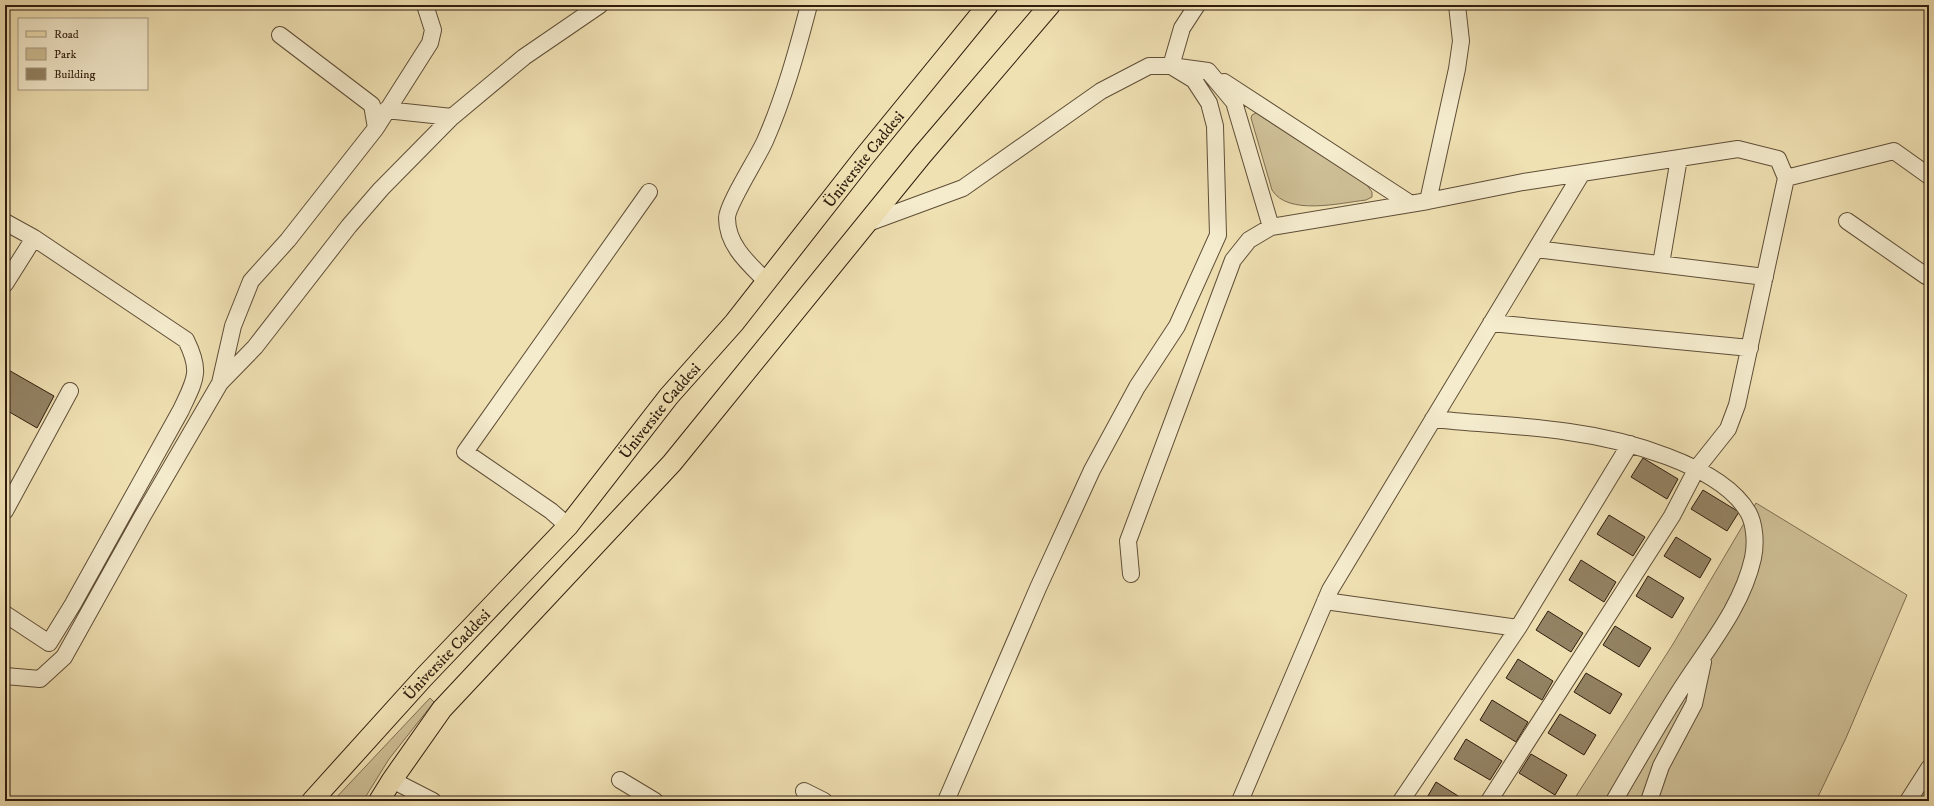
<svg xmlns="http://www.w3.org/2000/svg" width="1934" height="806" font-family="'IM FELL DW Pica',serif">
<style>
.green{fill:#cfc097;stroke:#7f6e52}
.building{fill:#938364;stroke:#2f1d0e}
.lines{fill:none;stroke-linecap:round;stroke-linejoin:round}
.minor-casing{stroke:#5f4e37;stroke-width:18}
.major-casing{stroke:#2f1d0e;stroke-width:22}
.minor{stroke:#f5ecce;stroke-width:16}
.major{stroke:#f0e1b3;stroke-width:20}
.labels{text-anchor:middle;stroke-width:3;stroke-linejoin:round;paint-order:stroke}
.street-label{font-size:16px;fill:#2f1d0e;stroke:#f5ecce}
</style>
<rect width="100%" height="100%" fill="#f0e1b3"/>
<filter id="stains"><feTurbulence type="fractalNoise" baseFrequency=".005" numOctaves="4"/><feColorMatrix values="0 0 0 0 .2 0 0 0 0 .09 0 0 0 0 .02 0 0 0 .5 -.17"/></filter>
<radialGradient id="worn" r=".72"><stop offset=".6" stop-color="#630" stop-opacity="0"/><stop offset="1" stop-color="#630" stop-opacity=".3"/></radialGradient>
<path class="green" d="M1256,113L1367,185L1372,192V197L1366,200C1340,203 1288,216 1272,190L1251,118L1252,115Z
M1756,503L1907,595L1846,738L1816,801H1573L1673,644Z
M430,698L434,702L389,759L363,801H333Z"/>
<path class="building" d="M5,368L54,396L37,428L6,410L5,412Z
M1643,458L1678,479L1667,499L1631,477Z
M1703,490L1739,512L1727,531L1691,509Z
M1609,515L1645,537L1633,556L1597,534Z
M1676,537L1711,559L1700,578L1664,556Z
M1581,560L1616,582L1604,602L1569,580Z
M1648,576L1684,598L1672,618L1636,596Z
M1548,611L1583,633L1571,652L1536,630Z
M1615,626L1651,648L1639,667L1603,645Z
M1518,659L1553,681L1542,700L1506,678Z
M1586,673L1622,694L1610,714L1574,692Z
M1492,700L1528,722L1516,742L1480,720Z
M1560,714L1596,735L1584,755L1548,733Z
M1466,739L1502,761L1490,780L1454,759Z
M1531,754L1567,775L1555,795L1519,773Z
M1436,782L1466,801H1425Z"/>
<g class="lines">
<defs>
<path id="minor" d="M1224,82L1411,204
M386,110L452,117
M376,128L430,43L433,30L425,5
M1786,178L1894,151L1929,176
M1428,201L1457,69L1461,41L1457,5
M1847,221L1926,276L1929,271
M5,222L34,238
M868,223L963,188L1101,91L1149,66H1171L1208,71L1234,102L1271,227L1428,201L1523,182L1738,149L1778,159L1786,178L1737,405L1728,429L1697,468L1672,516L1489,801
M1536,249L1765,277
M1661,264L1679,158
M766,281C748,263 727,245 727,218C727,205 758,157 765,141C784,98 797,51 809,5
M5,284L34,238L186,340C202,372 195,380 181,410L73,604L49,643L5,614
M1491,323L1750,348
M220,383L255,347L349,226L381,189L452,117L524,57L600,5
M1433,419C1478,424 1524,425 1569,432C1621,439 1720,464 1748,512C1755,524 1756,544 1753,558C1742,608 1706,649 1679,692C1656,728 1635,765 1614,801
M5,511L70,391
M568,526L551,511L465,452L649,192
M1131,574L1128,541L1233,260L1249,240L1271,227
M1325,601L1518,628
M5,676L40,679L64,657L142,517L220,383L233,326L251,281L288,240L376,128L372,105L280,35
M392,780L433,801
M620,780L655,801
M804,791L824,801
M946,801L1038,588L1092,470L1137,387L1177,326L1218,235L1215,126L1209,103L1194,80L1171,66L1182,28L1197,5
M1240,801L1330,590L1582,173
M1401,801L1518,628L1630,444
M1649,801L1661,766L1694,704L1703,662
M1908,801L1929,768"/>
<g id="major">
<path id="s1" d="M312,801L424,677L568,526L669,396L734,323L864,157L988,5"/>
<path d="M379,801L392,780L442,709L672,463L922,155L1050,5"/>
</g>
</defs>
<use href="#minor" class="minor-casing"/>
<use href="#major" class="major-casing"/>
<use href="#minor" class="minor"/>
<use href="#major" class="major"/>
</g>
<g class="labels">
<g class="street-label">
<text dy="6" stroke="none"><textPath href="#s1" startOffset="847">Üniversite Caddesi</textPath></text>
<text dy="6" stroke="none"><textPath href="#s1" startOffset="523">Üniversite Caddesi</textPath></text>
<text dy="6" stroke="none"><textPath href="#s1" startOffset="199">Üniversite Caddesi</textPath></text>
</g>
</g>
<rect width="1934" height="806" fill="none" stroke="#f0e1b3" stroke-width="20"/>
<rect x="6" y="6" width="1922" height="794" fill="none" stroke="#2f1d0e" stroke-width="2"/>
<rect x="10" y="10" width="1914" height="786" fill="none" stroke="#2f1d0e"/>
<rect x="18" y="18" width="130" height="72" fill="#f5ecce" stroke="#a69981"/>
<rect x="26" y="31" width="20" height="6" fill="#f0e1b3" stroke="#a69981"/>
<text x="54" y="38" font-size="12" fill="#2f1d0e">Road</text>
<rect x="26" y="48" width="20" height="12" fill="#cfc097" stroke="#a69981"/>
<text x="54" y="58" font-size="12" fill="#2f1d0e">Park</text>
<rect x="26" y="68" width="20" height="12" fill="#938364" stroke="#a69981"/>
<text x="54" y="78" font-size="12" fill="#2f1d0e">Building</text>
<rect width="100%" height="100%" filter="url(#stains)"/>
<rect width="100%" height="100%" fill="url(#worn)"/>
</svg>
